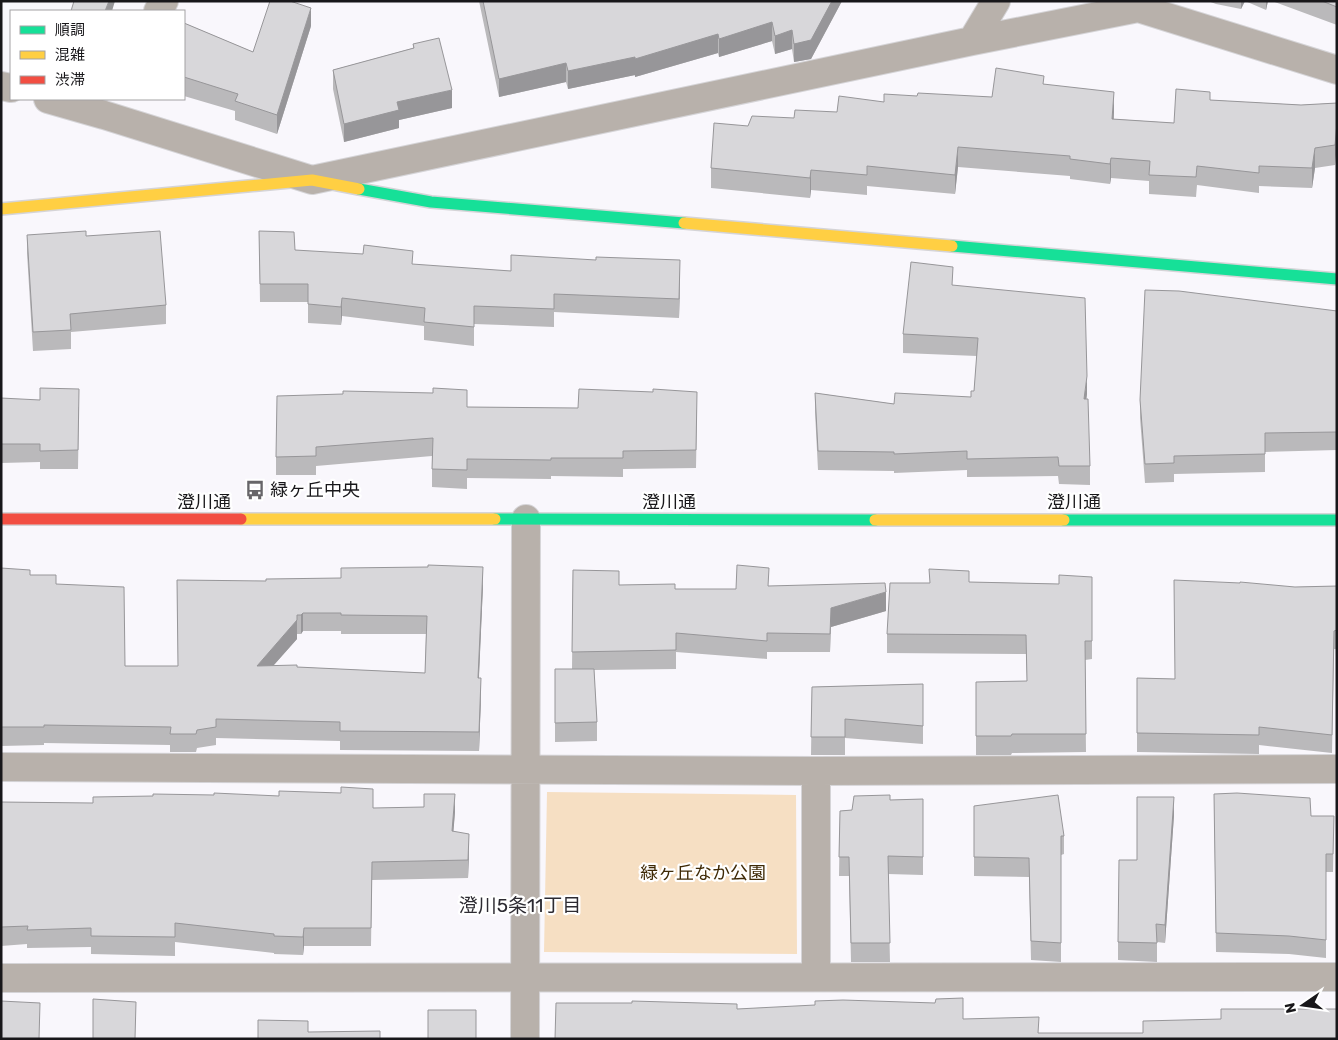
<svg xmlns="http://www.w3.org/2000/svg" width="1338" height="1040" font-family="Rubik,'Noto Sans JP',sans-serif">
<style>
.green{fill:#f6dfc3}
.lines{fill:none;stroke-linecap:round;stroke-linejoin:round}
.street-casing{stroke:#d5d4d7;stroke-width:30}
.fast-casing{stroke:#d5d4d7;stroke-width:14}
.slow-casing{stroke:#d5d4d7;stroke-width:14}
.jam-casing{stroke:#d5d4d7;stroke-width:14}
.street{stroke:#b8b1ab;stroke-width:28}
.fast{stroke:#16e098;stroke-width:11}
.slow{stroke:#ffcf43;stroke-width:11}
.jam{stroke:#f24e42;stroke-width:11}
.wall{fill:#bab9bb;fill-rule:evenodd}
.shaded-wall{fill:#979699}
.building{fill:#d8d7da;stroke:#979699;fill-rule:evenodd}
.labels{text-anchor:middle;stroke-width:4.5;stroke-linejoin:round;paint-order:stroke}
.poi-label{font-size:18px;fill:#18171a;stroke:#fff;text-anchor:start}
.street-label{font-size:18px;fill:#18171a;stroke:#fff}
.park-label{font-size:18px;fill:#3f2a06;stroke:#fff}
.neighbourhood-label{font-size:19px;fill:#2d2b32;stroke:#fff}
</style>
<rect width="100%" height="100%" fill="#f9f7fc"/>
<path class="green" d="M547,792L796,795L797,954L544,952Z"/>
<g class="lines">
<defs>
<path id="street" d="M158,11L164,1
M972,41L996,1
M1,86L11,88
M48,99L104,115L312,180L972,41L1138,8L1337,70
M1,767L816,771L1337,769
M816,771V977
M1,978L1337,977
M525,1039L526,519"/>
<path id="fast" d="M359,189L431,202L684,223
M952,246L1337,279
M495,519L875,520
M1064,520H1337"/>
<path id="slow" d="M1,209L312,180L359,189
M684,223L952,246
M241,519H495
M875,520H1064"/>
<path id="jam" d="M1,519H241"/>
</defs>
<use href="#street" class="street-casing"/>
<use href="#fast" class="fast-casing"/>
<use href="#slow" class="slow-casing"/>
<use href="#jam" class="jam-casing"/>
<use href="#street" class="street"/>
<use href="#fast" class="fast"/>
<use href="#slow" class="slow"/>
<use href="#jam" class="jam"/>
</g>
<path class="wall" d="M479,1H842L811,59L794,62L792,49L775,54L772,41L719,57L718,53L635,77V75L568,89L566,82L499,97Z
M1208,1H1268L1266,10L1245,1L1241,9L1216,4Z
M1272,1H1337V25Z
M184,23L253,52L311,26L277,134L235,120V111L184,96Z
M413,44L452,108L399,120V128L344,142L333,89V70L413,48Z
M1044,84L1114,112V119L1174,123L1210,100L1301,105L1337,103V143L1335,165L1315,168L1312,188L1259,186V193L1197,185L1196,197L1149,194V181L1111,178L1110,184L1070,179V176L958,167L955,194L867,186V195L811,190L810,198L711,188V168L748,126L794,118L837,112L917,96L992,97Z
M259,231L295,250L413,265L511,271L680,279L679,318L554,312V327L474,324V346L424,340V326L342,316L341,325L308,323V302H260Z
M27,235L86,236L166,305V324L71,332V349L33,351L27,253Z
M953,285L1087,394L1086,399L1090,466V485L1059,484L1058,476L967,477V470L894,473V471L818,470L815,412V393L894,404L971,397L974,391L977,356L903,353V334Z
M1337,311V450L1265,452V472L1174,474V482L1145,483L1140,418V400Z
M1,398L79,407L78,469H40V462L1,463Z
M467,407L697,410L696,468L623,469V477L551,476V479L467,478V489L432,487V456L316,466V475H276V457Z
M1,568L30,575L56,584L125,666H178L177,580L483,585L479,678L481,696L479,751L340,750V741L216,738V745L197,748L196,752H170V745L44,743V745L1,746ZM303,631H341V634H426L425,673L273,666L297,639V634H301Z
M573,570L619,585L675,589H736L769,586L886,611L831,627L830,652H767V659L676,652V669L594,670L597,722V741L555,742V669H572Z
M1092,577V659L1085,660L1086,752L1012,753L1011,755H976V682L1027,681L1026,654L887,653V634L929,583L969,582L1059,584Z
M1337,586V649H1334L1332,753L1259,745V754L1137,752V678L1175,679L1295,587Z
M923,684V744L845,738V755H811L812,687Z
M1214,794L1311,816H1334L1333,872H1326V958L1289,954L1216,952Z
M923,799V875L888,874L890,962H851L849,876H839L840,811L852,810L890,800Z
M1,802L373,808L455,812L453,832L469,852L468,878L372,880L371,946H304L303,955L274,954V953L175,942V956L91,954V947L27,948V944L1,946Z
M974,806L1064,836V854L1061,855V962L1031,960L1029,877L974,876Z
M1174,815L1165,943L1157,942V962L1118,960V942L1137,860Z"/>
<path class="shaded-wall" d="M109,1H115L112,11H105Z
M832,1H842L811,59L794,62V44Z
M1241,1H1245L1241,9Z
M1266,1H1268L1266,10Z
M311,8V26L277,134V115Z
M772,22V41L719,57V39Z
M792,30V49L775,54V36Z
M718,34V53L635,77V59Z
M635,57V75L568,89V71Z
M566,63V82L499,97V79Z
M452,90V108L399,120V128L344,142V124L397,102Z
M1114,92V112L1112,138V119Z
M1337,123V143L1335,165V145Z
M958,147V167L955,194V175Z
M1315,148V168L1312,188V168Z
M1111,158V178L1110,184V164Z
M811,170V190L810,198V178Z
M680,260V279L679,318V299Z
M342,298V316L341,325V307Z
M1087,376V394L1084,418V399Z
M483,567V585L478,696V678Z
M886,592V611L831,627L830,652L831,608Z
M303,613V631L301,634V615Z
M297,620V639L257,684V666Z
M481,678V696L479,751V732Z
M455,794V812L452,850V831Z
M1174,797V815L1165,943V925Z
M469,834V852L468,878V860Z
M304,928V946L303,955V937Z"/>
<path class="building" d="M74,1H109L105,11H71Z
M270,1H290L311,8L277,115L235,101L238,94L184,77V23L253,52Z
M483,1H832L811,40L794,44L792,30L775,36L772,22L719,39L718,34L635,59V57L568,71L566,63L499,79Z
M1322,1H1337V7Z
M439,38L452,90L397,102L399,110L344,124L333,70L414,48L413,44Z
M996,68L1044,76L1043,84L1114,92L1112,119L1174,123L1176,89L1210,92V100L1301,105L1337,103V123L1335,145L1315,148L1312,168L1259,166V173L1197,166L1196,177L1149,175L1150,161L1111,158L1110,164L1070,159V156L958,147L955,175L867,166V175L811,170L810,178L711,168L714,123L748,126L752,116L794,118L795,110L837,112L839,96L884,102V94L917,96L918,93L992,97Z
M86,231V236L160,231L166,305L70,314L71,330L33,332L27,235Z
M259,231L294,232L295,250L363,254L364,245L413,251L412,264L511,271V255L596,260V257L680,260L679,299L554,294V309L474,306V327L424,322L425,308L342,298L341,307L308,304V284H260Z
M911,262L953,267L952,285L1085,298L1087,376L1084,399H1088L1090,466H1059L1058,457L967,459V451L894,454V452L818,451L815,393L894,404L895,393L971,397V391H974L978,338L903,334Z
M1145,290L1179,291L1337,311V432L1265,433V454L1174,456V463L1145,464L1140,400Z
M40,388L79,389L78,450L40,451V444H1V398L40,400Z
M433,388L467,390V407L578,408L579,389L653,392V389L697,392L696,450L623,451V458H551V460L467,459V470L432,469L433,438L316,447V456L276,457L277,396L343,394V391L433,393Z
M428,565L483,567L478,678H481L479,732L340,731V722L216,719V727L197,730L196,734H170L171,727L44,725V727H1V568L30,570V575H56V584L124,587L125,666H178L177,580L266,581V579L341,578V568L428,567ZM303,613H341V615L427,616L425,673L297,667V665L257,666L297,620V615H301Z
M737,565L769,568L768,586L885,583L886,592L831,608L830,634L767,633V641L676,633V650L572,652L573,570L619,571V585L675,584V589H736Z
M929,569L969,571V582L1059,584V575L1092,577V641H1085L1086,734H1012L1011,736H976V682L1027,681L1026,635L887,634L890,583H930Z
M1174,580L1240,583V582L1295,587L1337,586V630L1334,631L1332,735L1259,727V735L1137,733V678L1175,679Z
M555,669H594L597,722L555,723Z
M923,684V726L845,719V737H811L812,687Z
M341,787L373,789V808L424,807V794H455L452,831L469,834L468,860L372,862L371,928H304L303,937L274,936V934L175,923V937L91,936V928L27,930L28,926L1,927V802L93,803V797L153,796V794L214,795V793L279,796V791L341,793Z
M1237,793L1310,798L1311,816H1334L1333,854H1326V940L1289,936L1216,933L1214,794Z
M890,795V800L923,799V857L888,856L890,943H851L849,857H839L840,811L852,810L854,796Z
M1058,795L1064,836H1061V943L1031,941L1029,858L974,857V806Z
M1137,797H1174L1165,925L1156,924L1157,943L1118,942L1119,860H1137Z
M963,998V1019L1039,1017L1038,1033H1143V1021L1221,1019V1009H1337V1039H555L556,1003H632V1001L737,1004V1009L815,1005V1001L843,1000L935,1003L936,999Z
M93,999L136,1002L135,1039H93Z
M1,1001L40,1003L39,1039H1Z
M428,1010H476V1039H428Z
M258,1020L308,1021V1032L380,1031V1039H258Z"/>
<defs>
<symbol id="bus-bare" viewBox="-9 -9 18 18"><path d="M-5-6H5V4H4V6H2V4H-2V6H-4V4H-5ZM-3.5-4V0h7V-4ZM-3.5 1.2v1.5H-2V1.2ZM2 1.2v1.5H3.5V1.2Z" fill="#676569" stroke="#fff" stroke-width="2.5" paint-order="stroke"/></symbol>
</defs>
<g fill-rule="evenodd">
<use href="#bus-bare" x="241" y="476" width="28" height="28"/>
</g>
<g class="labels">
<g class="poi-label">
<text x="270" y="496">緑ヶ丘中央</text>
</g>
<g class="street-label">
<text x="204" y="508">澄川通</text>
<text x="669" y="508">澄川通</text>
<text x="1074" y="508">澄川通</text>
</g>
<g class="park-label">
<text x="703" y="879">緑ヶ丘なか公園</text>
</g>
<g class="neighbourhood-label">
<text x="520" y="912">澄川5条11丁目</text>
</g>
</g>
<rect width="1338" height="1040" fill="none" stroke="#18171a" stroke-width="5"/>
<rect x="10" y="10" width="175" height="90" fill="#ffffff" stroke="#a3a2a3"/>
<rect x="20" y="26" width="25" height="8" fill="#16e098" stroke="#a3a2a3"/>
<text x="55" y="35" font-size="15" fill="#18171a">順調</text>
<rect x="20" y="51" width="25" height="8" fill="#ffcf43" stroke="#a3a2a3"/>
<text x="55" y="60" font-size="15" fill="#18171a">混雑</text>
<rect x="20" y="76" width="25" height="8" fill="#f24e42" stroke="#a3a2a3"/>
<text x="55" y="85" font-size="15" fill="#18171a">渋滞</text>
<g transform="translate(1303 1005) rotate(257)" stroke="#ffffff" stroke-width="4" paint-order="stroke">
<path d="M0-4L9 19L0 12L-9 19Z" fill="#18171a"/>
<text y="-8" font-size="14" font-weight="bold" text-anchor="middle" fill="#18171a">N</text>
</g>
</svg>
